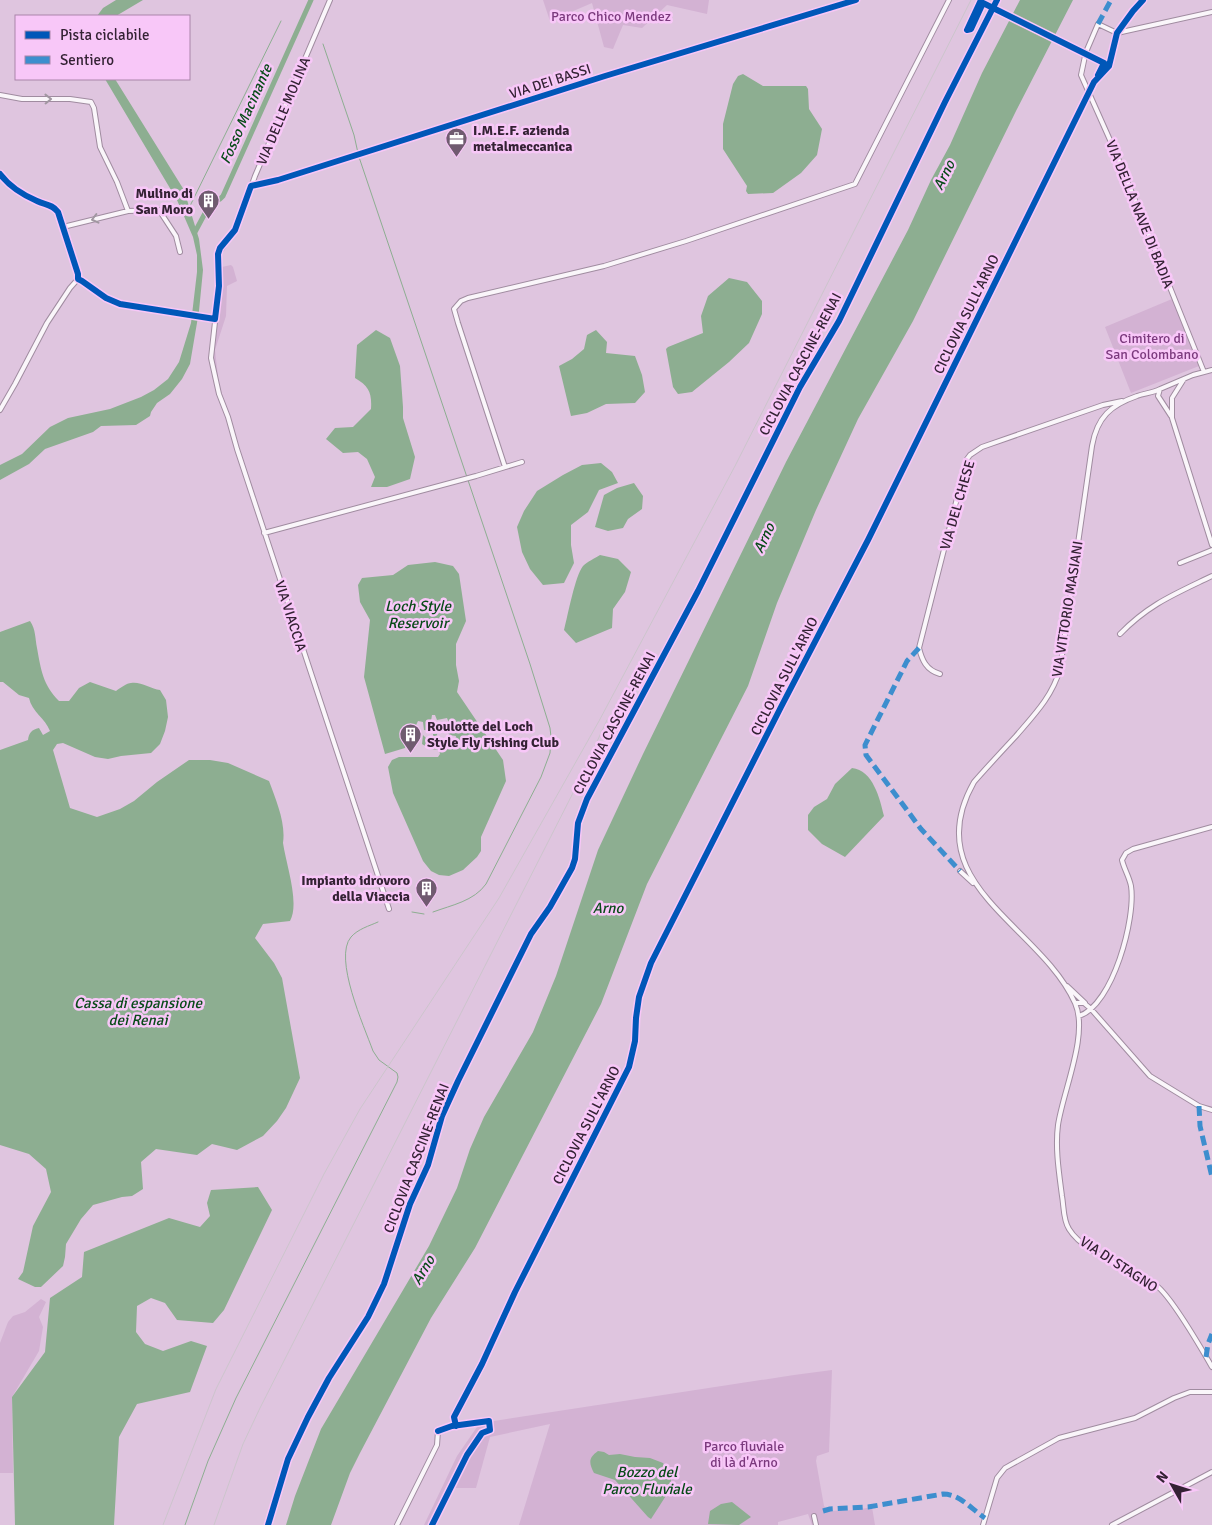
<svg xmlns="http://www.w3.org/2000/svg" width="1212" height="1525" font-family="Signika,sans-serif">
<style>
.green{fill:#d3b2d3}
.water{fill:#8dae91}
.pier{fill:#dfc5df}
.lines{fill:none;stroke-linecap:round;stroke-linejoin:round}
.stream{stroke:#8dae91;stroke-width:1}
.canal{stroke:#8dae91;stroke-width:5}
.street-casing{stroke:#a08ca0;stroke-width:6}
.street{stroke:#faf6fa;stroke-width:4}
.rail{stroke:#ccc5cc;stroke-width:1}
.quiet{stroke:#3d8ece;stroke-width:5;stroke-dasharray:10 5;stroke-linecap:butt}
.cycleway-casing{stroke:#f8c7f8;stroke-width:9}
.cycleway{stroke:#0057b8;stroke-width:6}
.oneway{stroke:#a197a1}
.labels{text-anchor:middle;stroke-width:5;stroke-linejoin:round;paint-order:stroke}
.park-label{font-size:14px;fill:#7b397d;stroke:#f8c7f8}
.street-label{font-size:14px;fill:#342234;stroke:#f8c7f8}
.poi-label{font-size:14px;font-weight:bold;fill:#342234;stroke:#f8c7f8;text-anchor:start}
.water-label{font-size:15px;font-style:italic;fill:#084b18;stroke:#f8c7f8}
</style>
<rect width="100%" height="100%" fill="#dfc5df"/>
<path class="green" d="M543,0H709L707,14L667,5L642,28L623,25L613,49L604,47L592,3L550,21Z
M231,265L233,267L237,281L227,286L226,316L215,350L218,376L216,377L213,357L221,299L222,267Z
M1172,299L1199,366L1131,393L1105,327Z
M41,1299L46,1302L39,1317L43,1327L39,1351L12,1397L13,1473H0V1343L8,1322L13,1316L25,1312Z
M832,1370L829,1452L817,1456L816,1461L824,1506L828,1511L856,1510L872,1507L875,1525H812L808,1514L778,1522V1525H519L550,1424L490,1437L476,1488H454L437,1525H424L457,1456L477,1427L494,1421L794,1375Z"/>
<path class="water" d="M116,0H143L116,16H97L103,8Z
M1020,0H1073L1016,111L913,321L858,419L816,510L777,603L748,686L647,884L601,1004L475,1248L431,1318L360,1453L350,1473L331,1525H286L295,1496L321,1429L429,1246L457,1188L470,1149L484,1117L533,1032L556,976L598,850L643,754L786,462L908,230L931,180L950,145L982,73Z
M743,74L763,86H806L808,89L809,109L822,129L817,155L801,173L773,193L748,194L746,191L747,186L723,149V124L733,84L738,76Z
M105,79H115L184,190L199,239L203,270L199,311L190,364L182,379L170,394L157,403L151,412L150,416L136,425L101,426L93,432L45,449L29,464L0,480V465L22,454L50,427L68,418L110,409L141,397L154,390L168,379L179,362L191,323L197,272V255L193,237L177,200Z
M729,278L747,282L762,301V314L749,343L729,362L692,392L678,394L673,387L666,349L668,347L703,333L701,316L708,296Z
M376,330L390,338L400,366L403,407V418L415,457L410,479L387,487H371L375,477L367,459L358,452L343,453L326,439L335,428L353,427L371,409C372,393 369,386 355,378L357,345Z
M596,330L607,342L606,353L635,356L642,375L645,392L635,403L606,404L587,413L571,416L559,366L572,359L584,349L587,335Z
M601,463L612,472L618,483L599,490L588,512L571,525V545L574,563L564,583L543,585L530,569L522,552L517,527L524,511L537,491L563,475L582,465Z
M634,483L643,496L642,509L628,519L623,528L608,531L595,527L604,495L617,488Z
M600,555L618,559L631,572L625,592L613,609L612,628L576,643L564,630C568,615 575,576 583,566C587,562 595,558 600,555Z
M435,562L453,566L459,574L466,621L456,644V665L459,681L457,692L503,760L506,781L481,837V851L477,857L463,870L449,876L439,875L431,871L423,861L393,793L388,767L392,760L399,757H438L440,754L439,750L430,749L422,744L423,735L428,740L433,739V734H437L438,741H455L456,736L449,735L448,731L449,728L456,727L454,724L449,723L447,718L437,720L435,715H432L431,721L437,732L424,730L423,722L418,721L405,748L385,754L364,677L370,620L360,602L358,585L362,578L393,575L408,565Z
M30,621C36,630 35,638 37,648C41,670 43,685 59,701H69L79,688L90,682L116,691C120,688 127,683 131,683C140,681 151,689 160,690L166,700L168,717L165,731L160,744L151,753L121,756L108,759L95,757L63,743L57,744L53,750L70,808L97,817L120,809L134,801L157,782L189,760H210L228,763L269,781C276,800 286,823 283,843C286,864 300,903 290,921L263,924L255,938L274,963L282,978L300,1078L286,1108L277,1121L263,1136L237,1150L212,1144L197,1155L156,1149L141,1162L143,1189L132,1196L122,1197L93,1205L81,1219L66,1244L65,1257L63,1266L41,1287H35L18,1279L23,1272L33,1226L51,1192L46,1169L29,1154L0,1145V750L28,740C29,733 31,730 39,728L43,735L50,731C45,718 32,712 29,698L19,695L3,682H0V632Z
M852,768C873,770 880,799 884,816L845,857L822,844L808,830V815L814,807L827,799L835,784Z
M258,1187L272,1210L224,1310L213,1323L177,1320L165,1303L151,1298L137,1306L136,1332L145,1344L163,1351L191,1341L207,1346L190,1392L137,1404L119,1437L114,1525H15L12,1397L45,1352L50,1298L82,1277L84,1252L169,1218L200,1227L210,1216L207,1203L211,1190Z
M598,1451L604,1452L609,1455L620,1454L635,1457L650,1458L663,1463L671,1475V1488L651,1519L648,1517L615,1480L594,1473C589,1463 588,1458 598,1451Z
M732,1502L751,1517L739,1525L708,1524L710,1511L721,1504Z"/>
<path class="pier" d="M1010,14L1057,38L1055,41L1008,17Z"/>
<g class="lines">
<path class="stream" d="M323,44L354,135L358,153
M359,157L530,664L550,728L551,737L550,753L541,777L486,884C474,901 452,905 433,912
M190,206L281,21
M412,912L424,914
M185,1525L208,1461L236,1398L397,1082L398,1077L397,1073L379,1060L373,1051C364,1026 333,958 351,937C358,929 369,926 378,922"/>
<path class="canal" d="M195,232L210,204L220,199L223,196L311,0"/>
<defs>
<path id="street" d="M330,0L255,176L237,226L218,254L219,286L211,358L219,394L228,417L237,449L389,909
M1086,52L1098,24L1117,33L1212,12
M1085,56L1081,75L1118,158L1204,372
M0,95L22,99H70L91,102L94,108L100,147L117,182L128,211
M0,174C9,186 23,195 37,201C45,205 52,204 58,212L78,274V279
M251,186L278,180L605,76L856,0
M63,227L128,211L159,210L176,236L180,252
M78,279L82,281L106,298L120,304L215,319
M1184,379L1172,398V418L1212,545
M1160,389C1153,393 1145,393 1137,396C1111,405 1097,417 1092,446L1060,669C1052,697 1034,715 1016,736C1002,751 988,766 974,782C916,884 1040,925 1075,1003C1089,1034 1063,1091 1058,1125C1055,1148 1059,1173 1062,1196C1064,1207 1063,1220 1069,1229C1084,1254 1132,1268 1157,1286C1173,1299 1201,1348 1212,1367
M0,410L15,384L47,323L70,288L78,279
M1171,416L1158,396L1160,389L1193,375L1212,370
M505,467L458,323L454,309L461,301L468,298L604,266L686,241L855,184L949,0
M264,533L476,476L522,462
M1180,563L1212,550
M1120,634C1149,604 1175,594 1212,576
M940,674C926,670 922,660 919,648L967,459L970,455L982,447L1103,405L1122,401
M960,871L973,883
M1067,986L1085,1003
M1075,1003H1084L1091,1009L1150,1076L1199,1106L1212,1110
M1079,1016C1113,1005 1136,918 1131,886C1129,876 1124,869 1122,860L1126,853L1133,849L1212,827
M814,1516L816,1525
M397,1525L437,1445L438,1431
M983,1525L997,1478L1005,1468L1059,1438L1135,1418L1174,1398L1190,1392H1212
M1112,1525L1212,1472"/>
</defs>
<use href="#street" class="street-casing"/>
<use href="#street" class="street"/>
<path class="rail" d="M163,1525L216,1389L324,1174L360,1109L499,898L599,721L735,466L971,0
M214,1525L243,1444L260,1408L575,789L607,720"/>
<path class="quiet" d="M1098,24L1111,0
M919,648L907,661L865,745L866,755L921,829L960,871
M1199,1106L1200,1126L1212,1177
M1206,1357L1208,1344L1212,1334
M823,1511L830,1509L868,1507L943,1494C960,1494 971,1509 985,1518"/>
<defs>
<path id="cycleway" d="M981,0L967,30L971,29L983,3L1104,63L1098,75
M0,174C9,186 23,195 37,201C45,205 52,204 58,212L78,274V279L82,281L106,298L120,304L215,319L219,286L218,254L220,248L235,230L251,186L278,180L605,76L856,0
M456,1426L454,1417L482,1364L515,1292L629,1067L635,1041L636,1018L639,997L651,963L781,707L868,540L1094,82L1109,66L1117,33L1133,11L1143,0
M268,1525L288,1459L308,1417L329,1378L368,1317L384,1284L410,1204L428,1165L442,1116L458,1081L531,934L550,907L572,868L575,859L578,823L587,799L698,591L800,387L839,321L945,102L997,0
M432,1525L467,1455L482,1433L490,1430L489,1421L452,1426L438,1431"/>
</defs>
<use href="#cycleway" class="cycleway-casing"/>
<use href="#cycleway" class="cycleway"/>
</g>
<defs><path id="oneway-chevron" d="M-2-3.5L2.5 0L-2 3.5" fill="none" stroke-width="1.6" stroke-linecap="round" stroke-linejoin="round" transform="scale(1.25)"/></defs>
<g class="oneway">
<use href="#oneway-chevron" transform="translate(48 99) rotate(-1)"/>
<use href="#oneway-chevron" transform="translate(95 219) rotate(166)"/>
</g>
<defs>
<symbol id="office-pin" viewBox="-11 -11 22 30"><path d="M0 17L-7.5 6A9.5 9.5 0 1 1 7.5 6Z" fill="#705b70" stroke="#f8c7f8"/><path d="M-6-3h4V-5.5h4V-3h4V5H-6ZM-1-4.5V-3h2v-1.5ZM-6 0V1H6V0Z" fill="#fff"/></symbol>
<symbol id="building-pin" viewBox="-11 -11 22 30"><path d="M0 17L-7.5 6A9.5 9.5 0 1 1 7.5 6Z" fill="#705b70" stroke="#f8c7f8"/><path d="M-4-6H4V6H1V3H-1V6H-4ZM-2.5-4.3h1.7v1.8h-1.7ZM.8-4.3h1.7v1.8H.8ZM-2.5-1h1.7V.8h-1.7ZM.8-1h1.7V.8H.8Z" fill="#fff"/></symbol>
</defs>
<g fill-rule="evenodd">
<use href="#office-pin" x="444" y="126" width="25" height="34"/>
<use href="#building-pin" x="196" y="188" width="25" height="34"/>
<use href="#building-pin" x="398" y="722" width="25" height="34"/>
<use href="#building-pin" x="414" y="876" width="25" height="34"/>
</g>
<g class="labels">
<g class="park-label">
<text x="611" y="21">Parco Chico Mendez</text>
<text x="1152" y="343">Cimitero di<tspan x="1152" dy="16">San Colombano</tspan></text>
<text x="744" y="1451">Parco fluviale<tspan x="744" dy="16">di là d'Arno</tspan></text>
</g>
<g class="street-label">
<text transform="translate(550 81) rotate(-18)" y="5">VIA DEI BASSI</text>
<text transform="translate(283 111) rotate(-67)" y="5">VIA DELLE MOLINA</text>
<text transform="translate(1140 214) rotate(68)" y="5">VIA DELLA NAVE DI BADIA</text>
<text transform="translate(966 314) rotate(-64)" y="5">CICLOVIA SULL'ARNO</text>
<text transform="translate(800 364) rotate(-62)" y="5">CICLOVIA CASCINE-RENAI</text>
<text transform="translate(957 505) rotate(-74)" y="5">VIA DEL CHESE</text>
<text transform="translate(1067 609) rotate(-81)" y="5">VIA VITTORIO MASIANI</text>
<text transform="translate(291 616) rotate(72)" y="5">VIA VIACCIA</text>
<text transform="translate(784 676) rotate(-63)" y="5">CICLOVIA SULL'ARNO</text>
<text transform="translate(614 723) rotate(-62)" y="5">CICLOVIA CASCINE-RENAI</text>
<text transform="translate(586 1125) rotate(-63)" y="5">CICLOVIA SULL'ARNO</text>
<text transform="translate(416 1158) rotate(-69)" y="5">CICLOVIA CASCINE-RENAI</text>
<text transform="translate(1119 1264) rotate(33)" y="5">VIA DI STAGNO</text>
</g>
<g class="poi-label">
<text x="473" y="135">I.M.E.F. azienda<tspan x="473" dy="16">metalmeccanica</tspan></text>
<text x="193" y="198" text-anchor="end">Mulino di<tspan x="193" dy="16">San Moro</tspan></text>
<text x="427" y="731">Roulotte del Loch<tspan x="427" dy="16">Style Fly Fishing Club</tspan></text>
<text x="410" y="885" text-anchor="end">Impianto idrovoro<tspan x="410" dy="16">della Viaccia</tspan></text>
</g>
<g class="water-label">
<text transform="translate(246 114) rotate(-66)" y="5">Fosso Macinante</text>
<text transform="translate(944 175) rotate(-64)" y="5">Arno</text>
<text transform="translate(764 538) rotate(-65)" y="5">Arno</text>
<text x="418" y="611">Loch Style<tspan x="418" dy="17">Reservoir</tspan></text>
<text x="608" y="913">Arno</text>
<text x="138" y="1008">Cassa di espansione<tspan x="138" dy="17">dei Renai</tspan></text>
<text transform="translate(423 1270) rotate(-59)" y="5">Arno</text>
<text x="647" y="1477">Bozzo del<tspan x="647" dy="17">Parco Fluviale</tspan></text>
</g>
</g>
<rect x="15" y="15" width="175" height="65" fill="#f8c7f8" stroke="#aa85aa"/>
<rect x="25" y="31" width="25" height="8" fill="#0057b8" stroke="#aa85aa"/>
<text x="60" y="40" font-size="15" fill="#342234">Pista ciclabile</text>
<rect x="25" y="56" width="25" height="8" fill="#3d8ece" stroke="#aa85aa"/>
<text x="60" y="65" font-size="15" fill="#342234">Sentiero</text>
<g transform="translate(1172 1485) rotate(309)" stroke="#f8c7f8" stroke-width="4" paint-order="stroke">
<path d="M0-4L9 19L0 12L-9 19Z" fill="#342234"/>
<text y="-8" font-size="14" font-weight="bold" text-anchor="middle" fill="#342234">N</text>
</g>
</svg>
